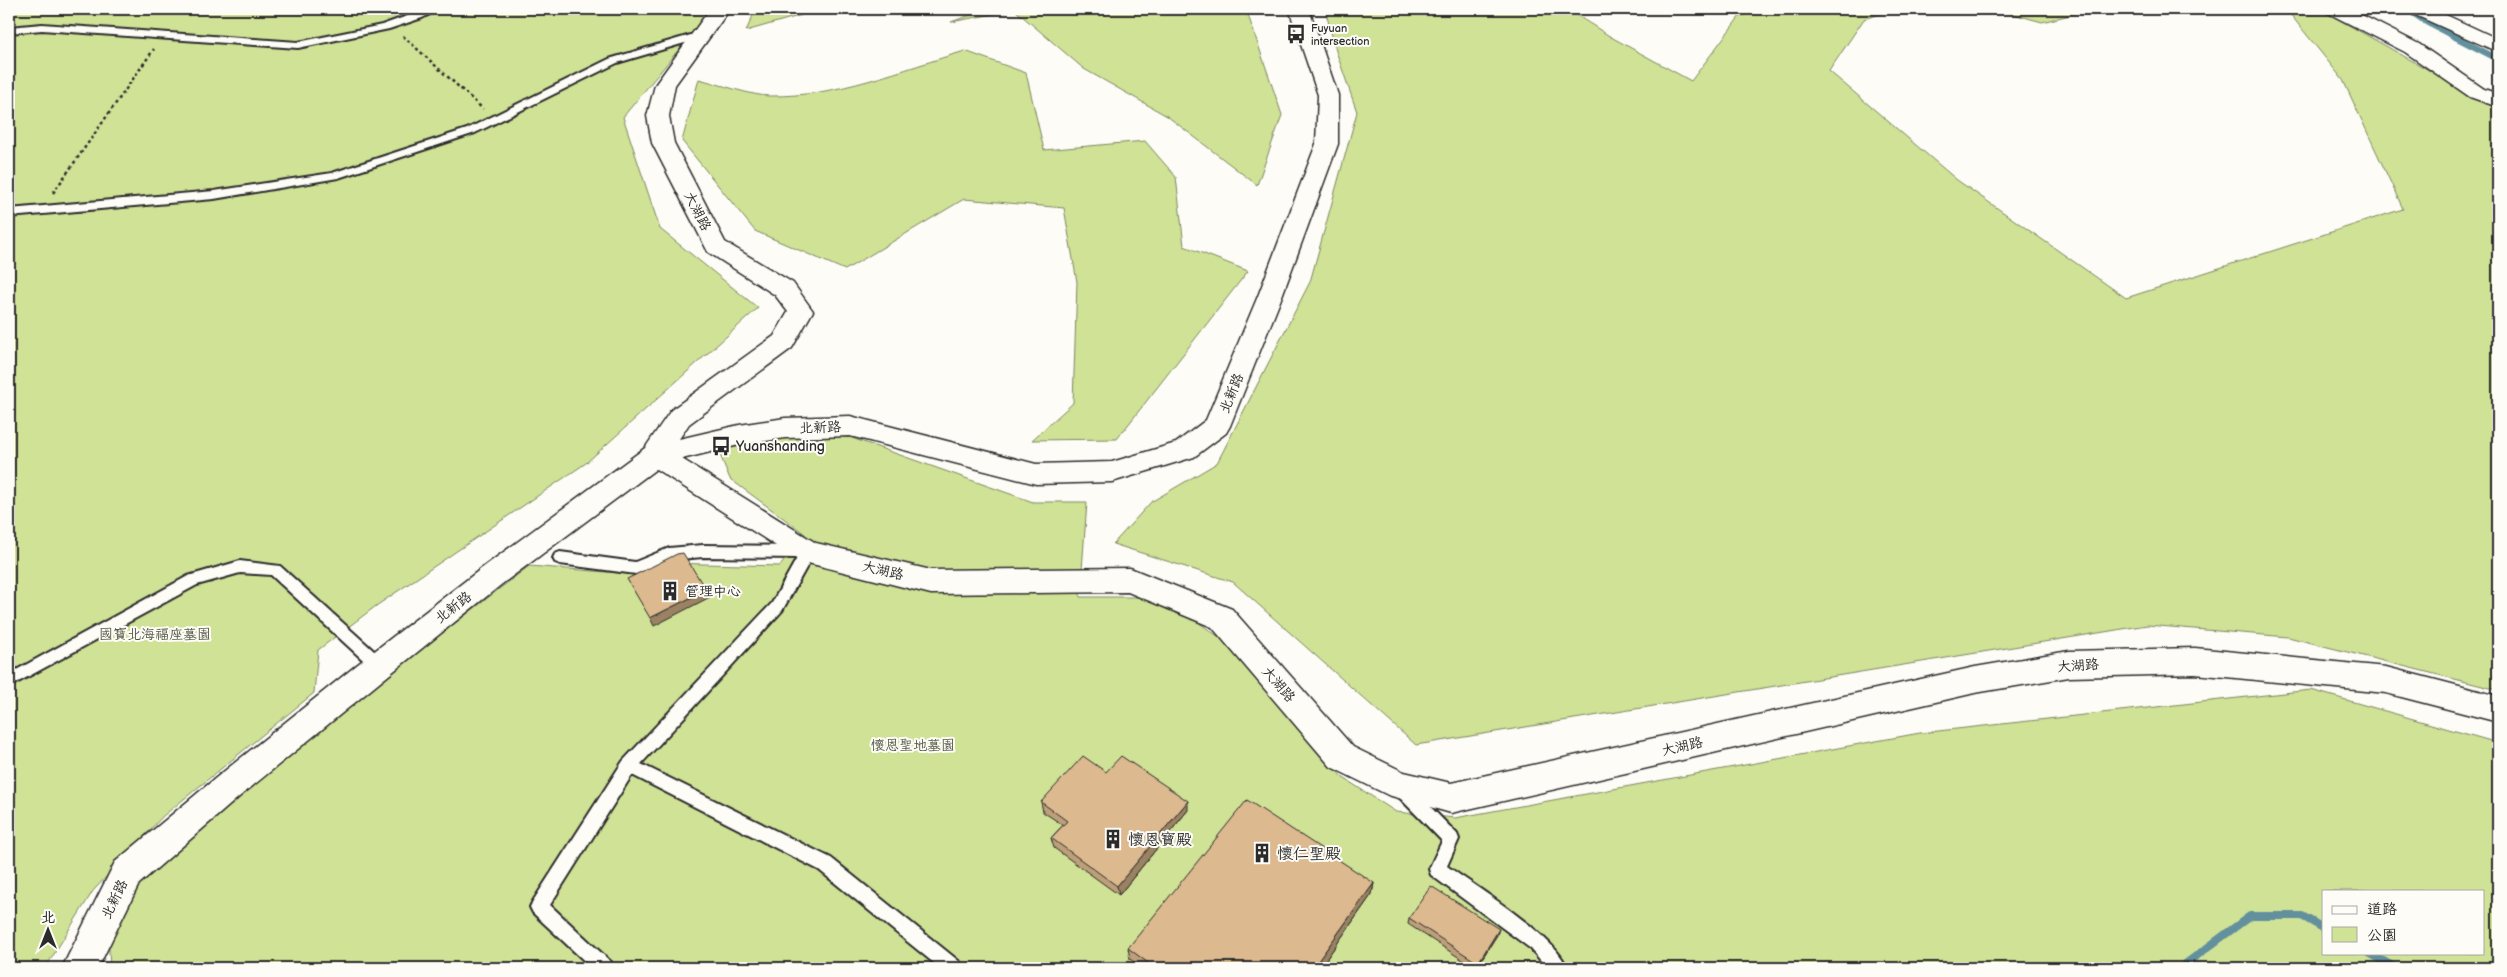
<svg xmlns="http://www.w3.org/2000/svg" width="2507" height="977" font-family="'Balsamiq Sans','LXGW WenKai TC',sans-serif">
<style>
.green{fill:#cfe296;stroke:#7d8660;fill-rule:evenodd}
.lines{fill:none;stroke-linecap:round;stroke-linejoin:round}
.stream-far1{stroke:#63909d;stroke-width:6}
.stream{stroke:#63909d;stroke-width:8}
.lane-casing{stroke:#2b2b2b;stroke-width:4}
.street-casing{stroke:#2b2b2b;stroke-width:3}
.secondary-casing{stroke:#2b2b2b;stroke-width:3}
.path{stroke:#2b2b2b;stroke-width:2.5;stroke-dasharray:3 3;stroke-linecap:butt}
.lane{fill:#fdfcf7;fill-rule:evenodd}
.street{fill:#fdfcf7;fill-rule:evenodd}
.secondary{fill:#fdfcf7;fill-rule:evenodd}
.wall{fill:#bd9f7a;stroke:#2b2b2b}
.shaded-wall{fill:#9a8263;stroke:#2b2b2b}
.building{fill:#dcb98e;stroke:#2b2b2b}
.labels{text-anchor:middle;stroke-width:4;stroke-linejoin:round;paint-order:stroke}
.far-poi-label{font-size:11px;fill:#2b2b2b;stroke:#fdfcf7;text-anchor:start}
.street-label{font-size:14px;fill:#2b2b2b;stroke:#fdfcf7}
.poi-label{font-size:14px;fill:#2b2b2b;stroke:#fdfcf7;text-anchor:start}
.park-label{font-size:14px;fill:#545946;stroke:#fdfcf7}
.near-poi-label{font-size:16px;fill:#2b2b2b;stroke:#fdfcf7;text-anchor:start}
</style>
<rect width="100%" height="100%" fill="#fdfcf7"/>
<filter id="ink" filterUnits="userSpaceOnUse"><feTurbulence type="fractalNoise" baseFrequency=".02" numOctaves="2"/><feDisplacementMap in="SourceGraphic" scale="10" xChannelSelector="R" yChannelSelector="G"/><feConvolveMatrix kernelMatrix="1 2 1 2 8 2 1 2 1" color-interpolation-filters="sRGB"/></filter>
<g filter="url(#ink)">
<path class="green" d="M9,9H712L623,117L660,229L758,308L586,463L376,606L318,650L314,693L163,816L93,891L49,962L48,968H9Z
M756,9H823L746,31Z
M987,9H1246L1282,115L1257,185L1167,116L1084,69L1015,10L951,22Z
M1325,9H1567L1611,37L1691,81L1740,16L1777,9H1897L1864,19L1829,71L1957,180L2126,298L2403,209L2343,80L2286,9H2320L2498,109V690L2288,637L2147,625L1416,745L1233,582L1113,544L1151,502L1217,463L1310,282L1357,112L1336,51Z
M1995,9H2094L2042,22Z
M965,51L1026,73L1044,150L1145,141L1176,177L1184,246L1248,271L1117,439L1032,440L1073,403L1077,282L1064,208L964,199L845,270L755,231L682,141L699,79C719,84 752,96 770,96C837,97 902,69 965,51Z
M803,435L849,437L1033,502H1087L1080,597H1143L1195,620L1222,639L1342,777L1396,812L1455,818L1920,733L2311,690L2498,743V968H110L107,915L170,843L529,566L645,575L666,563L780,566L805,534L730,479L718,450ZM2323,891H2483V953H2323Z"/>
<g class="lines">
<path class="stream-far1" d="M2407,9L2426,22L2498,59"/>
<path class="stream" d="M2369,953L2396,968
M2180,968L2250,916H2302L2323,928"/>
<defs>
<path id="lane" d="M427,9H440L422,18L389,29L298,48L42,30L9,33V27L42,24L298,42L382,25Z
M701,32L706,35L705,37L617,63L475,133L338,178L214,199L9,217V209L214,191L332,173L467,129L609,59Z
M703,545L808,546L813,548L815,552L782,611L641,764L831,858L960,962L963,968H940L819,870L632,775L550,905L611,962L614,968H592L533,913L530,907L533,901L623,761L772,603L797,558L703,557L670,560L636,574L560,564L555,562L553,558L555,554L560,552L635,562L669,548Z
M240,561L280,566L384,660L387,665L384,670L379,671L374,670L271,575L240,573L197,585L9,687V674L188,576Z
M1404,784L1410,786L1457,834L1459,839L1447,866C1477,888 1555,935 1567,968H1547L1531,949L1431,875L1429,869L1442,841L1398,796L1396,791L1398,786Z"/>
<path id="street" d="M2325,9H2350L2419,44L2484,89L2498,94V107L2470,97L2405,52L2328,13Z
M2408,9H2433L2498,39V52L2411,13Z"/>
<path id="secondary" d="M710,9H730L675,85L669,116L674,143L725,242L793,283L813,311L792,348L689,424L679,439L739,425L785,418L850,416L1036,464L1112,462L1176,443L1206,420L1258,296L1316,144L1318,95L1289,9H1309L1338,95V144L1282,296L1230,426L1226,433L1194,457L1112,482L1036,484L850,436L785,438L739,445L682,459L816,543L931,570L1130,568L1140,572L1232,609L1353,747L1404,772L1451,783L1975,667L2069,651L2195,648L2386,667L2498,696V722L2386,693L2195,674L2069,677L1975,693L1451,813L1388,795L1331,767L1212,627L1128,592L931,594L808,563L798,560L656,469L502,584L390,674L239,797L139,884L98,968H62L115,862L217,777L368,656L482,568L645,448L671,410L774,336L788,312L775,295L708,252L652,143L647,116L655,85Z"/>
</defs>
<use href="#lane" class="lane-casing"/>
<use href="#street" class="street-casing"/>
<use href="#secondary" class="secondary-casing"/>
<path class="path" d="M403,36L483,109
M53,193L154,49
M9,243L13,241"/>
<use href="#lane" class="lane"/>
<use href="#street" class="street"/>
<use href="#secondary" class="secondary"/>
</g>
<path class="wall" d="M1106,772L1188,810L1119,895L1054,848L1051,838L1063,825L1043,812L1041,802Z
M1374,883L1372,894L1320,968H1142L1130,959L1128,948Z
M1409,918L1497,935L1476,968H1475L1408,924Z"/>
<path class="shaded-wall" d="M706,590L710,597L654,626L650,618Z
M1188,801V810L1119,895L1117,886Z
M1374,883L1372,894L1320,968H1313Z
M1499,929L1497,935L1476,968L1478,963Z"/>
<path class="building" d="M683,553L706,590L650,618L627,579L677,554Z
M1083,756L1106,772L1121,756L1188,801L1117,886L1051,838L1067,821L1041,802Z
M1247,800L1374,883L1313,968H1155L1128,948Z
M1431,886L1499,929L1478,963L1409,918Z"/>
</g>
<defs>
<symbol id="bus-bare" viewBox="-9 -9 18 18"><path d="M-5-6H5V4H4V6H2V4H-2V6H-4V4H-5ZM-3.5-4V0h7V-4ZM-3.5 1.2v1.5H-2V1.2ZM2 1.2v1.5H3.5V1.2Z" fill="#2b2b2b" stroke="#fdfcf7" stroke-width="2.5" paint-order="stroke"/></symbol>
<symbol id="building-bare" viewBox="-9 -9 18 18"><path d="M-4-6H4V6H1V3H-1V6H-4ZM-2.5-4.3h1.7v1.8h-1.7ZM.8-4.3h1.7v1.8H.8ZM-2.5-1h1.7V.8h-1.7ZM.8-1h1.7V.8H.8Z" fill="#2b2b2b" stroke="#fdfcf7" stroke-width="2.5" paint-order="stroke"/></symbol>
</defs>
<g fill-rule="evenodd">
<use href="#bus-bare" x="1282" y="20" width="28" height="28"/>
<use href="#bus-bare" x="707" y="432" width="28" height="28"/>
<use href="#building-bare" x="656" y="577" width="28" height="28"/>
<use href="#building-bare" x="1099" y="825" width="28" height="28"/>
<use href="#building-bare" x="1248" y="839" width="28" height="28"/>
</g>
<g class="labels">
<g class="far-poi-label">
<text x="1311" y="32">Fuyuan<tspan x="1311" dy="13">intersection</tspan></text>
</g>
<g class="street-label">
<text transform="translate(698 211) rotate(63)" y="5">大湖路</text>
<text transform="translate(1231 393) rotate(-68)" y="5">北新路</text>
<text transform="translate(820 427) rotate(-2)" y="5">北新路</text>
<text transform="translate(883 570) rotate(13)" y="5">大湖路</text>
<text transform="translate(453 607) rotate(-38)" y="5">北新路</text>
<text transform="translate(2078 665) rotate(-4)" y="5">大湖路</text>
<text transform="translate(1279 684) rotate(49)" y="5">大湖路</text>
<text transform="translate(1682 746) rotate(-13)" y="5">大湖路</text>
<text transform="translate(114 899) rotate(-64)" y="5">北新路</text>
</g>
<g class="poi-label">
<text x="736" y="451">Yuanshanding</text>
<text x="685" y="596">管理中心</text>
</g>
<g class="park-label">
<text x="155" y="639">國寶北海福座墓園</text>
<text x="913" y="750">懷恩聖地墓園</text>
</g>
<g class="near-poi-label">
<text x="1128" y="845">懷恩寶殿</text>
<text x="1277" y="859">懷仁聖殿</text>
</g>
</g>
<rect width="2507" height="977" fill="none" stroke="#fdfcf7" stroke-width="30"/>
<rect x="15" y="15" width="2477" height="947" fill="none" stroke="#2b2b2b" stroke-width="2" filter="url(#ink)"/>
<rect x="2322" y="890" width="162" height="65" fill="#fdfcf7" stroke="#a9a8a5"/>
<rect x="2332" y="906" width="25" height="8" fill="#fdfcf7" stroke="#a9a8a5"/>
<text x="2367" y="914" font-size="15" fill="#2b2b2b">道路</text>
<rect x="2332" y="927" width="25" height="15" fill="#cfe296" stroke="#a9a8a5"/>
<text x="2367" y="940" font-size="15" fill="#2b2b2b">公園</text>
<g transform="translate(48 930)" stroke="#fdfcf7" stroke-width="4" paint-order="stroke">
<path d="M0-4L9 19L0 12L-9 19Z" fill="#2b2b2b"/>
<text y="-8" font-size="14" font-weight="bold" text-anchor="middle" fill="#2b2b2b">北</text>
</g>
</svg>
